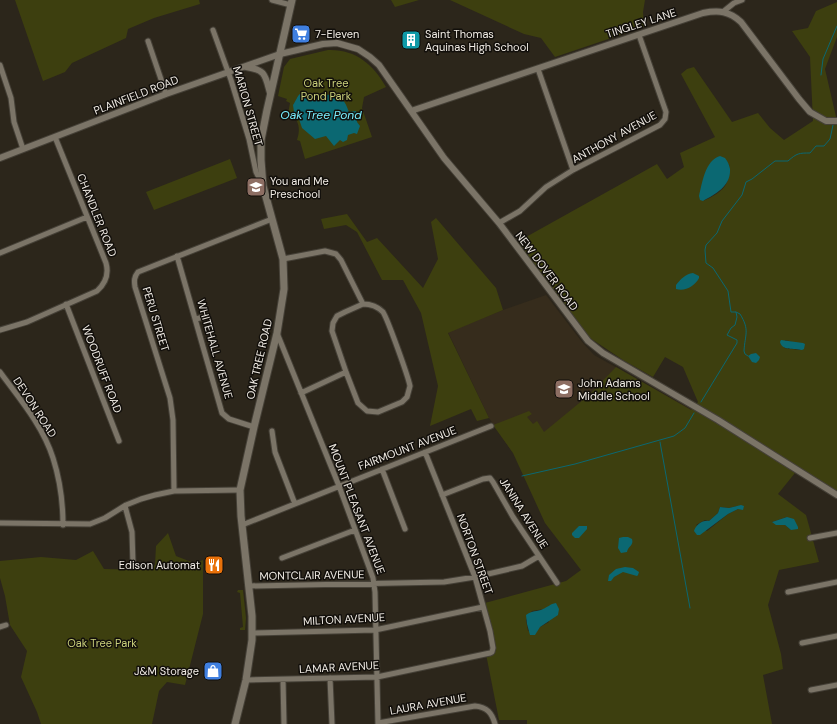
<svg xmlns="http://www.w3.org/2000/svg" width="837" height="724" font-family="'DM Sans',sans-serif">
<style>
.built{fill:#362c1c}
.green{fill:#3d3f0f;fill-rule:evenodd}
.water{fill:#0b6872}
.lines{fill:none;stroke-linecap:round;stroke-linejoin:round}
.stream{stroke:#0b6872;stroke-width:1}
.minor-casing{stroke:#454037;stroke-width:7}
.tertiary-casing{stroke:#454037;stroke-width:8}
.secondary-casing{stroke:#454037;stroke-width:9}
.minor{stroke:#7b7467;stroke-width:5}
.tertiary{stroke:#7b7467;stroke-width:6}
.secondary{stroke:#7b7467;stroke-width:7}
.labels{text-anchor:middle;stroke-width:3;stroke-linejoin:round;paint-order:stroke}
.street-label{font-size:11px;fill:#f1ece5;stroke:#120f0b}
.poi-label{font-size:11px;fill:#f1ece5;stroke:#120f0b;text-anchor:start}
.park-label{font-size:11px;fill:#cad07b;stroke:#120f0b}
.water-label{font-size:12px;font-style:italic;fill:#79eefe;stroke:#120f0b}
</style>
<rect width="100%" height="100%" fill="#2c261b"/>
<path class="built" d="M546,295L582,342L594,355L692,410L513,453L489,418L448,332L503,310Z"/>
<path class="green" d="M15,0H199L200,4L154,18L128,29L126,38L72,63L65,72L43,81Z
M391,0H419L395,7Z
M450,0H645L643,12L644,27L555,57L541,38L524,34Z
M837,2V37L825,69L837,121V492L799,468L778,494L806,515L819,562L779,570L768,605L781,654L783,669L763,675L772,724H527V720H499L486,654L492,653L481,604L566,581L581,570L545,523L513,453L493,425L529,411L532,414L527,417L533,424L537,421L544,432L589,395L616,367L691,410L698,402L683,367L665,357L653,377L623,360L590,338L517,242L657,164L667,179L684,167L680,153L715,137L681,74L687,69L694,67L732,122L758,113L770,128L784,140L813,121L810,57L792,31L808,28L816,11ZM729,164C731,186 722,192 703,201ZM785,340L800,344L803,343L800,350L784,348ZM737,506L738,509L728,514L707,531L696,525L705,520L709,521L718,513L720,507L729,508ZM787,517L791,530L785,525L772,522ZM544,609L549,622L540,627L528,631L526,620L532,611Z
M328,50C355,49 373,64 386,87L364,97L362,108L372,137L305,159L300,141L297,140C300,131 300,122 292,115L288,114L290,103L286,101L287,99L278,96L284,67L290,59Z
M230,159L237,178L154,210L146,192Z
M347,214L367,242L377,238L423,288L438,259L431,222L436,218L496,288L503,310L448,333L489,418L477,421L471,409L430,426L438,386L421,313L403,280H382L357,232L346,225L324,229L321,219Z
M168,533L176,556L194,563L203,560V614L185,685L167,682L159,691L152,724H41L37,712L21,677L27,651L10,625L5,596L0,578V561L41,557L76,560L93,551L104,569L147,570L155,565L156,546Z
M238,590H243L246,618L245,630H240V628L243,627L240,593L237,592Z"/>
<path class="water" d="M301,93L309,95L313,94C332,97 341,88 349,112L356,111L357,122L360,126L357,134L354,133L348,135L347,140L343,142L340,140L334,146L326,136L315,139L302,128L298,116L294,112L293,105C296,101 297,96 301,93Z
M720,156L725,158C728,162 729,164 730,169C731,186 716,194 703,201L700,200L699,196C702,184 705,160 720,156Z
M693,273L699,276V278C695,286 685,292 676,289V285C681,279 685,274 693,273Z
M781,340L803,343L805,344L804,349L802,350C794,348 782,351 780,342Z
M756,353L760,357L759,360L756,363L752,362L748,356L751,354Z
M741,505L744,506L743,510L738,509L728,514L700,535H697L694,531C696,525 702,520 709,521L718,513L720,507L729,508Z
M787,517L794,519L798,527V529L791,530L785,525H776L772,522Z
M579,526H587V529L579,538H575L572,535V533Z
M623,537H628L632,539C634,546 628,546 627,552L621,553L618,548L619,538Z
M625,567L633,568L639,572L638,575L637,576L623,572L614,577L611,581H608L609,575L616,569Z
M556,603L559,609L558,615L540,627L535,635H530L527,624L526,615C532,610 537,612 543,609C548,607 550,604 556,603Z"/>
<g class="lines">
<path class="stream" d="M821,75L823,59L837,26
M736,312L740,314C750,330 745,334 744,351L745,354L748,356
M701,402L737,343V340L727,335L731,328L735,325L737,317L736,312H731L728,291L713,268L706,263L705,250L706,245L717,233L722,221L742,195L746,182L752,179L775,161H788C797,153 799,153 810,153L816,146H824L830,139L833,125
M660,442L690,608
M522,476L575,464L674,436L685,428L694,413"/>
<defs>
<path id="minor" d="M272,0L291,5
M724,11L734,3L742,0
M213,30L231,80L249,139L256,172L262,184
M148,41L166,94
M0,65L11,98L14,122L23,149
M538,69L573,170
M499,223L520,211L546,187L573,170L660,125L665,119L666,112L639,35
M0,253L87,217
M177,256L222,413L229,419L254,427
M283,259L325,251L336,254L341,260L363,304
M66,304L119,441
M363,304C371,304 377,306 383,312C388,320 408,376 410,386L407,397L402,402L378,412L367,411L358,403L346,372L332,331L333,323L337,316L345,312Z
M196,319L207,316
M0,330L27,322L97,291C106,283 109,274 106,263L55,137
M277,333L339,486L373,578L375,592L378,724
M0,372C19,398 43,426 53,458C60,480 63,502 63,525
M301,393L346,372
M272,431L275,452L295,504
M382,469L405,529
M174,491L173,420L170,398L135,287C134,281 134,277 138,272L272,219
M442,495L483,479L490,478L493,482L513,517L557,583
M125,506L132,532L133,564
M0,523L90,524L105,518L126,505L141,499L155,495L174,491L240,490
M242,525L491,426
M810,538L837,533
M282,558L355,530
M249,586L444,582L475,577L522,566L539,556
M788,592L837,582
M0,627L6,625
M252,633L375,630L483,607
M802,643L837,636
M330,678L332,724
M246,680L377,677L490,653L492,652L493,648L490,631L475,577L425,452
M283,680L284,724
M811,690L837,685
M378,723L475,706C487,707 492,713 495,724"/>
<path id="tertiary" d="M246,67C266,70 265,75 270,93
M411,111L703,13C719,10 729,11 741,22L799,99L810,112L826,121H837
M0,158L166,94L280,54L323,44L337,43L358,49L370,57L379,65L444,158L499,223L588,341L603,353L718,420L837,495"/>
<path id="secondary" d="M235,724L246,680L252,640V616L241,516L240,490L254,427L277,333L284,289L283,259L263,186L261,160V140L267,110L292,0"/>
</defs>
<use href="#minor" class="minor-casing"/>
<use href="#tertiary" class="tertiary-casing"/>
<use href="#secondary" class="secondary-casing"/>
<use href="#minor" class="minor"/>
<use href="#tertiary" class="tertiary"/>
<use href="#secondary" class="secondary"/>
</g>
<defs>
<symbol id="supermarket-square" viewBox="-11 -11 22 22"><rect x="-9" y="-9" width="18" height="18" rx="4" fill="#3f7fe0" stroke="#120f0b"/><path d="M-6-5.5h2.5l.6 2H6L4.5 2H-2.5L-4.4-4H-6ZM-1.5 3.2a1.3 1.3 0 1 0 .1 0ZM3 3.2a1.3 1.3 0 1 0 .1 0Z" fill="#fff"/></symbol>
<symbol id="building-square" viewBox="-11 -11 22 22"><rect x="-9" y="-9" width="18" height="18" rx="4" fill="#0f9aa8" stroke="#120f0b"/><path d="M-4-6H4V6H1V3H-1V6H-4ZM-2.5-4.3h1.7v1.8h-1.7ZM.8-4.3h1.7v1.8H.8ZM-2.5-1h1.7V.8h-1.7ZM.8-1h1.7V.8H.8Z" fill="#fff"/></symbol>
<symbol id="school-square" viewBox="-11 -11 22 22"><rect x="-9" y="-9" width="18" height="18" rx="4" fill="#8d6e63" stroke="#120f0b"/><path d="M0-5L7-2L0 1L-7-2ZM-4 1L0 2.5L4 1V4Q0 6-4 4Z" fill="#fff"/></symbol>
<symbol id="restaurant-square" viewBox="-11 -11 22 22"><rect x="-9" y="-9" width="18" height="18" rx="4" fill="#e8710a" stroke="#120f0b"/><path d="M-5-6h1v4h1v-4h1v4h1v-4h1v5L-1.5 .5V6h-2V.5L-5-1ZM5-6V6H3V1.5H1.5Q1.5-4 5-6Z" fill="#fff"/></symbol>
<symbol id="shop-square" viewBox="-11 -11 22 22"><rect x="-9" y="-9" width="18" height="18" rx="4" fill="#3f7fe0" stroke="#120f0b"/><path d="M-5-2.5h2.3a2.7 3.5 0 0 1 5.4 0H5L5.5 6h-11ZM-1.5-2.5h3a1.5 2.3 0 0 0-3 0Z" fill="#fff"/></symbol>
</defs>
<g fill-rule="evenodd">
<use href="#supermarket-square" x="290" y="23" width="22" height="22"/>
<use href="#building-square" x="400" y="29" width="22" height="22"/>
<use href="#school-square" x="245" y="176" width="22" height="22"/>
<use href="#school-square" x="553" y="378" width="22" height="22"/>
<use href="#restaurant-square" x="203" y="554" width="22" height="22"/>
<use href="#shop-square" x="202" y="660" width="22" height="22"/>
</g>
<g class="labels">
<g class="street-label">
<text transform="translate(641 23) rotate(-18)" y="4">TINGLEY LANE</text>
<text transform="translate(136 95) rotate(-21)" y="4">PLAINFIELD ROAD</text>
<text transform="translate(248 106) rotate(74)" y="4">MARION STREET</text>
<text transform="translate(614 137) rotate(-29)" y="4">ANTHONY AVENUE</text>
<text transform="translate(97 215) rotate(68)" y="4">CHANDLER ROAD</text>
<text transform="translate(547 271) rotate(53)" y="4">NEW DOVER ROAD</text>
<text transform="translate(156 319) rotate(73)" y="4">PERU STREET</text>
<text transform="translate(215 349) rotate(74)" y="4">WHITEHALL AVENUE</text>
<text transform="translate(259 359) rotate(-77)" y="4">OAK TREE ROAD</text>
<text transform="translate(102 369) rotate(69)" y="4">WOODRUFF ROAD</text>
<text transform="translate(35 407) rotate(57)" y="4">DEVON ROAD</text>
<text transform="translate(407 448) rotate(-21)" y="4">FAIRMOUNT AVENUE</text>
<text transform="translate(357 509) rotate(69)" y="4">MOUNT PLEASANT AVENUE</text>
<text transform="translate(524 513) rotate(58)" y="4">JANINA AVENUE</text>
<text transform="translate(475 554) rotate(70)" y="4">NORTON STREET</text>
<text transform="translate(312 575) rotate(-1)" y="4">MONTCLAIR AVENUE</text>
<text transform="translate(344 619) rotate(-3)" y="4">MILTON AVENUE</text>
<text transform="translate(339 667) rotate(-3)" y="4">LAMAR AVENUE</text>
<text transform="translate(428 704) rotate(-10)" y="4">LAURA AVENUE</text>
</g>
<g class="poi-label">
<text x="315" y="38">7-Eleven</text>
<text x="425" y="38">Saint Thomas<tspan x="425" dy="13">Aquinas High School</tspan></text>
<text x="270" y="185">You and Me<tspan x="270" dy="13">Preschool</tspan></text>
<text x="578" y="387">John Adams<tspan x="578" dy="13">Middle School</tspan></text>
<text x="200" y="569" text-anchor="end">Edison Automat</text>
<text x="199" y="675" text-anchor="end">J&amp;M Storage</text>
</g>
<g class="park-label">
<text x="326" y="87">Oak Tree<tspan x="326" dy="13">Pond Park</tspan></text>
<text x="102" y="647">Oak Tree Park</text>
</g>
<g class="water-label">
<text x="321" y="119">Oak Tree Pond</text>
</g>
</g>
</svg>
